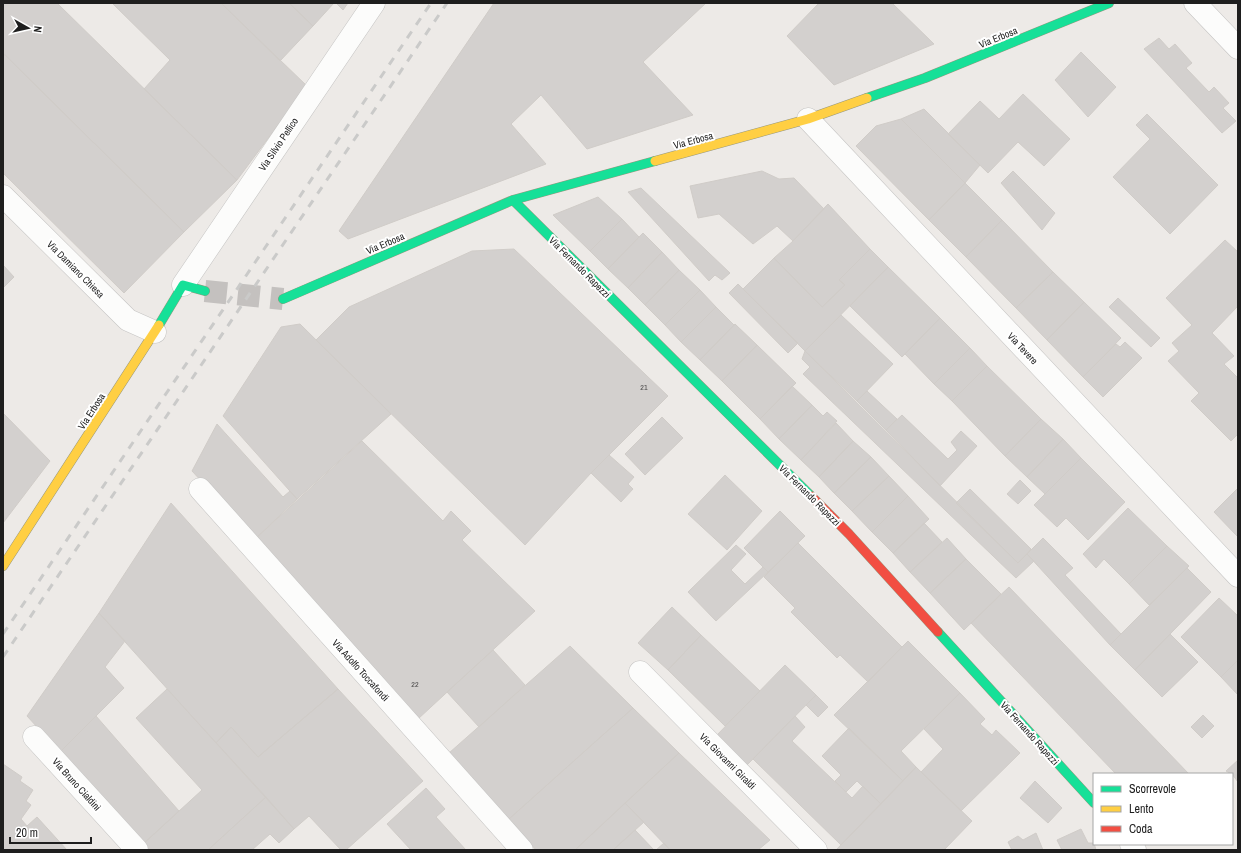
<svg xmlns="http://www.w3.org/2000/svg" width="1241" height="853" font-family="'Archivo Narrow',sans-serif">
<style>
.building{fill:#d3d0ce;stroke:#d0ccc8}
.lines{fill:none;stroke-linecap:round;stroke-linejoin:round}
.secondary-tunnel{stroke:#c4c1bf;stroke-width:22;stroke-dasharray:22 11;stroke-linecap:butt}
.street-casing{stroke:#c5c4c3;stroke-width:23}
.fast-casing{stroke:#97977e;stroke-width:10}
.slow-casing{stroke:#97977e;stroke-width:10}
.jam-casing{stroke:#97977e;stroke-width:10}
.street{stroke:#fcfcfb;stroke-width:22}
.fast{stroke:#16e098;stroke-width:9}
.slow{stroke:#ffcf43;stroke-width:9}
.jam{stroke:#f24e42;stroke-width:9}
.rail{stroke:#cacac9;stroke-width:3;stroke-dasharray:8 8;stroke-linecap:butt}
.labels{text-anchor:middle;stroke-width:4;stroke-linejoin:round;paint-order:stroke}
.number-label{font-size:8px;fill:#4b4a4a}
.street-label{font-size:10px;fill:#1e1e1e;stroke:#fff}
</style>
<rect width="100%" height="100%" fill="#edeae7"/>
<path class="building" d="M3,3H57L237,180L184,232L3,53Z
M112,3H221L307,86L237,180L144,89L170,60Z
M221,3H289L313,26L280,61Z
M289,3H334L313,26Z
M336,3H348L343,10Z
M494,3H706L643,62L693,115L587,149L541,95L511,124L546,164L348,239L339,231Z
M819,3H892L934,44L834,85L787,36Z
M1159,38L1169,49L1175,44L1192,63L1186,68L1209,92L1214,87L1229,103L1223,108L1236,121L1222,133L1144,49Z
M1081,52L1116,87L1088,117L1055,80Z
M5,55L184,232L124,293L3,173V56Z
M1023,94L1070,139L1044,166L1018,142L988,173L948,134L980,101L999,119Z
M924,109L980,165L965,183L901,119Z
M1147,114L1218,185L1170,234L1113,177L1150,139L1136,125Z
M901,119L965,183L929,220L856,146L876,126Z
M762,171L779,179L794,178L824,209L793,241L777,226L753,244L719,214L698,218L690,186Z
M1013,171L1055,213L1042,230L1001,183Z
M965,183L1002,220L966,257L929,220Z
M641,188L730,273L722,280L715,275L709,281L628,192Z
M598,197L622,219L590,251L553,215Z
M828,204L870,249L839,280L845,285L822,307L774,258L793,241Z
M622,219L639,237L608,269L590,251Z
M1002,220L1053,272L1016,308L966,257Z
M643,233L662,252L628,288L608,269Z
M1225,240L1238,252V306L1212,333L1234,356L1224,364L1238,378V434L1231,441L1191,401L1199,393L1168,361L1179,351L1172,343L1192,325L1166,298Z
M514,249L668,396L591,473L525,545L316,340L349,307L472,251Z
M870,249L888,267L805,351L743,289L774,258L822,307L845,285L839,280Z
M662,252L679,270L645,305L628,288Z
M3,265L14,277L3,288Z
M888,267L940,318L902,357L850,306Z
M679,270L700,290L665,325L645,305Z
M1053,272L1084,302L1047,340L1016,308Z
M738,284L798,343L788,353L729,293Z
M700,290L716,307L681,342L665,325Z
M1118,298L1160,338L1151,347L1109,307Z
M1084,302L1121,338L1083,377L1047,340Z
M716,307L734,325L700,360L681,342Z
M841,315L893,364L857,401L805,351Z
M940,318L970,348L934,384L905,354Z
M300,324L391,414L297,499L223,416L281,327Z
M735,324L757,345L722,381L700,360Z
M1125,342L1142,358L1103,397L1083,377L1116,344L1120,347Z
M757,345L796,383L760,419L722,381Z
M970,348L987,366L952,401L934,384Z
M805,351L1018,563L1027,554L1034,561L1016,578L803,374L810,367L802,359Z
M987,366L1041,419L1005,456L952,401Z
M792,386L812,405L779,439L760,419Z
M867,391L897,419L886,430L857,401Z
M812,405L823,416L827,412L837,421L801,460L779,439Z
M3,413L50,461L3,523Z
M902,415L948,459L957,450L951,442L961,431L977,446L940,486L886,430Z
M662,417L683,438L645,475L625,454Z
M1041,419L1063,439L1027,477L1005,456Z
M836,423L853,441L819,477L801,460Z
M217,424L283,497L290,491L297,499L255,539L192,471Z
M1063,439L1081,458L1045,494L1027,477Z
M362,441L443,521L451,511L471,531L462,540L535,611L418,719L255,539Z
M853,441L871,457L834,493L819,477Z
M609,455L634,477L628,484L633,489L621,502L591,473Z
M871,457L889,476L852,511L834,493Z
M1081,458L1125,502L1088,540L1066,518L1057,527L1034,505Z
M725,475L762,511L727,550L688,514Z
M889,476L908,496L872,532L852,511Z
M1020,480L1031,491L1018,504L1007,494Z
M1238,488V535L1237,536L1214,512Z
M970,489L1031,549L1018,563L956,503Z
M908,496L929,519L893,553L872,532Z
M171,503L338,689L258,757L231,727L216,743L99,613Z
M1128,508L1167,546L1129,584L1104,559L1096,568L1083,554Z
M780,511L805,536L768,572L744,548Z
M924,523L942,542L910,572L893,553Z
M947,538L966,559L930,593L910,572Z
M1043,538L1073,568L1065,575L1121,634L1110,645L1027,554Z
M798,543L902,647L868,682L840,655L837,658L791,612L795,608L764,577Z
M736,545L746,554L731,570L745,584L763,567L768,572L716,621L688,592Z
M1167,546L1189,566L1149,605L1129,584Z
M966,559L1001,594L964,630L930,593Z
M1187,568L1211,592L1135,670L1110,645Z
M1009,587L1189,774H1116L971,623Z
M1219,598L1238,616V660L1221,677L1181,637Z
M672,607L701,635L668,670L638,643Z
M99,613L125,641L105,667L124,688L60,752L27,716Z
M1170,634L1198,662L1162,697L1135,670Z
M701,635L760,691L725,726L668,670Z
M908,641L960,693L901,751L916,767L903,781L834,715Z
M570,646L633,708L509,819L449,753Z
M493,650L525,685L479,727L447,692Z
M1238,660V695L1221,677Z
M785,665L816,695L747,765L716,736Z
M167,689L266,797L208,850H147L142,845L202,790L136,718Z
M338,689L423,781L346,850H341L309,816L294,829L216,743L231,727L258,757Z
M960,693L985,719L980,724L992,735L996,730L1020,753L961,811L921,772L943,749L924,729Z
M816,695L828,707L818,717L806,705Z
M633,708L679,753L575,850H536L509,819Z
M1203,715L1214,726L1202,738L1191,727Z
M96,716L179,811L142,845L60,752Z
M795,716L805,727L792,741L852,798L863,786L881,804L841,845L753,759Z
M849,728L903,781L881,804L857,781L846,792L835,781L841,775L822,756Z
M679,753L770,840L758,850H670L625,803Z
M1238,760V782L1232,774L1226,771Z
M3,764L22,777L20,781L33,790L26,801L31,805L21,819L27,826L37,817L67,850H3Z
M916,767L972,821L944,850H836Z
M1035,781L1062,808L1048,823L1020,798Z
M426,788L445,809L436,817L466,850H411L387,824Z
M266,797L294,829L279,843L270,834L252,850H208Z
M625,803L644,822L613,850H575Z
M1081,829L1088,843H1094L1096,850H1062L1057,840Z
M635,830L654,850H613Z
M1036,833L1043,850H1012L1008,842L1018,836L1023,840Z
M664,843L670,850H656Z"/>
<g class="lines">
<path class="secondary-tunnel" d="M205,291L283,299"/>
<defs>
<path id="street" d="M1195,3L1238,48
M808,119L1238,576
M3,196L128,320L155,332
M183,285L374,3
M200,489L522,850
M640,672L816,850
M34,737L137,850
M1131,844L1135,850"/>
<path id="fast" d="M867,98L925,78L1109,3
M513,200L811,496
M283,299L513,200L655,161
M159,325L183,285L205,291
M938,632L1094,803"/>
<path id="slow" d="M655,161L808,119L867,98
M3,566L159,325"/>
<path id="jam" d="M811,496L849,534L938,632"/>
</defs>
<use href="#street" class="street-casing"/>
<use href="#fast" class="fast-casing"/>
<use href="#slow" class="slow-casing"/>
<use href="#jam" class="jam-casing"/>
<use href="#street" class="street"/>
<use href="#fast" class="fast"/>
<use href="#slow" class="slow"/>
<use href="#jam" class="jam"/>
<path class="rail" d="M3,634L431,3
M3,657L447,3"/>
</g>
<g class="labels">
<g class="number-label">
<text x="644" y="390">21</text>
<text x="415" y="687">22</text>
</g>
<g class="street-label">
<text transform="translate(998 37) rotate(-22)" y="4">Via Erbosa</text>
<text transform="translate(693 140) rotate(-15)" y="4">Via Erbosa</text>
<text transform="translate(278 144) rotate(-56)" y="4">Via Silvio Pellico</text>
<text transform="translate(385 243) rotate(-23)" y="4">Via Erbosa</text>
<text transform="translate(580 267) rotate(45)" y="4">Via Fernando Rapezzi</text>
<text transform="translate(76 269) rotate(45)" y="4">Via Damiano Chiesa</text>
<text transform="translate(1023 348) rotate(47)" y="4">Via Tevere</text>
<text transform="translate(91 411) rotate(-57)" y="4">Via Erbosa</text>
<text transform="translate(810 495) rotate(45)" y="4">Via Fernando Rapezzi</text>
<text transform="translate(361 670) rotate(48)" y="4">Via Adolfo Toccafondi</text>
<text transform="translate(1030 733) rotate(48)" y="4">Via Fernando Rapezzi</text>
<text transform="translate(728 761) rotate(45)" y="4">Via Giovanni Giraldi</text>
<text transform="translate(77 784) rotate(48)" y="4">Via Bruno Cialdini</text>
</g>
</g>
<rect width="1241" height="853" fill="none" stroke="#1e1e1e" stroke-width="8"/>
<rect x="1093" y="773" width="140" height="72" fill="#ffffff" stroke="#a5a5a5"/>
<rect x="1101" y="786" width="20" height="6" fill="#16e098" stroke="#a5a5a5"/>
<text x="1129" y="793" font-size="12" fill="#1e1e1e">Scorrevole</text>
<rect x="1101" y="806" width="20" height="6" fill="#ffcf43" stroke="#a5a5a5"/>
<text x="1129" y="813" font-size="12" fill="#1e1e1e">Lento</text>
<rect x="1101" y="826" width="20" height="6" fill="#f24e42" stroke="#a5a5a5"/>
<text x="1129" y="833" font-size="12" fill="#1e1e1e">Coda</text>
<g transform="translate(28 28) rotate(98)" stroke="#ffffff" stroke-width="3" paint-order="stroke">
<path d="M0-3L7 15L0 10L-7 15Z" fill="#1e1e1e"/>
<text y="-6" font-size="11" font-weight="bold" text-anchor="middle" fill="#1e1e1e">N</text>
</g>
<path d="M10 837v6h81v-6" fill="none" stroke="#1e1e1e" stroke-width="2"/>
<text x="16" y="837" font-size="12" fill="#1e1e1e" stroke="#ffffff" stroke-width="3" paint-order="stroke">20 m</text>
</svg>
